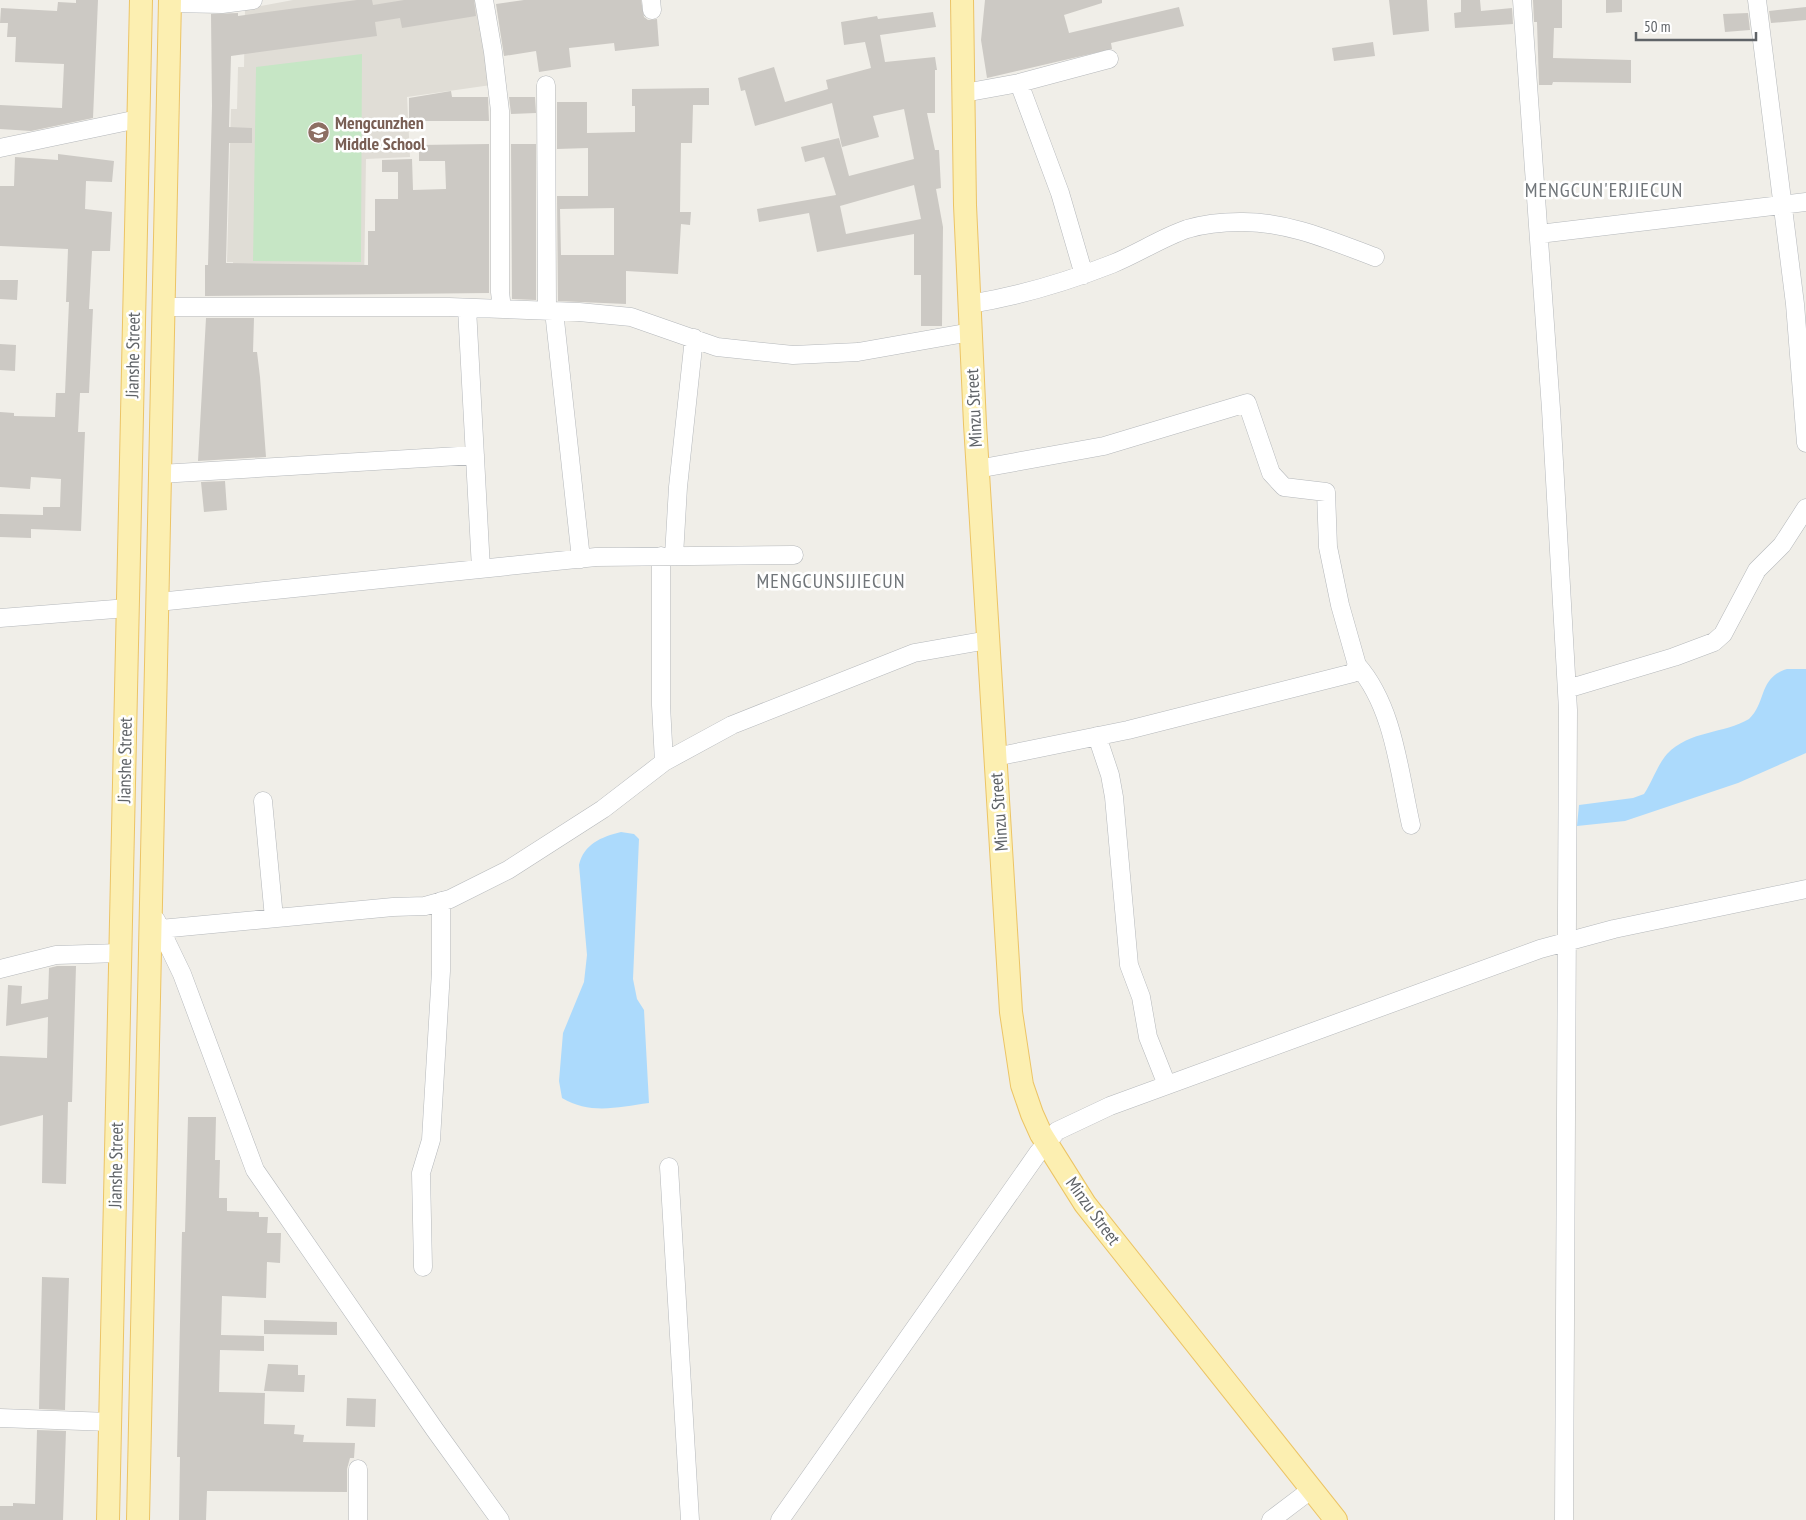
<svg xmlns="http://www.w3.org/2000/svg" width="1806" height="1520" font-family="'PT Sans Narrow',sans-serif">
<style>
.education{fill:#e0ddd6}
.green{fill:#c6e6c5}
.water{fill:#acdafc}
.building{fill:#ccc9c4;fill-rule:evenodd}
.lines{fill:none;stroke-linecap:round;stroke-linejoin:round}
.minor-casing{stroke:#b5b8bb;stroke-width:19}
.major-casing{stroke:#ecc465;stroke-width:24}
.minor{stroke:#fff;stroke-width:18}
.major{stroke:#fcefb1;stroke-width:22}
.labels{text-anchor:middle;stroke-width:5;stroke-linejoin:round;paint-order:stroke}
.education-label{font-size:18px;font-weight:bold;fill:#785e54;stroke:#fff;text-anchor:start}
.street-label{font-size:18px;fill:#5f6367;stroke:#fff}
.quarter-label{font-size:20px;letter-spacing:1px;fill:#707579;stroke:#fff}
</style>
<rect width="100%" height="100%" fill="#f0eee8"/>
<path class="education" d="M293,0H479L491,85L407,97L410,157L366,159L364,287L233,286V262H227L231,109H237L238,67H244L245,9Z"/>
<path class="green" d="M362,54L361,262L253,261L256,67Z"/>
<path class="water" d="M1787,669H1806V753L1738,783L1625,821L1577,826L1579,805L1633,798L1644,794C1652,782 1658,764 1667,754C1690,730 1724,734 1749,719C1767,702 1758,678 1787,669Z
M621,832L634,834L639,839L633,979L637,999L644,1010L649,1103C618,1107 591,1115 562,1098L559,1081L563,1033L584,982L587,955L579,865C584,844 601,837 621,832Z"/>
<path class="building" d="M76,0H98L93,118L31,131L0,129V105L62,108L64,64L15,62L16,37H7L8,23H0L1,8L57,11L58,2L76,3Z
M357,0H372L373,5L404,0H474L476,16L402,28L400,18L375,22L377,36L231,56L229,127L252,128V143H229L226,263L368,265V231H375V199H398V172H382V160L412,159L413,190L446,189L445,161H419V145L489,144V293L205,296V265H208L212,106L211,14L238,13V16Z
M524,0H641L644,17L648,20L657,19L659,46L615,51L614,43L569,48L571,67L539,72L536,51L504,56L496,4Z
M985,0H1102V3L1064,15L1069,33L1179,7L1184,26L1111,43L1112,49L987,78L981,40Z
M1389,0H1427L1429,31L1393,35Z
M1461,0H1480L1481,11L1512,8L1513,24L1455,28L1454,13L1461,12Z
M1533,0H1562V28H1554L1553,58L1631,60V83L1553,82L1552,85H1539L1537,22H1534Z
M1606,0H1622V12L1606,13Z
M1806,7V20L1771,23L1769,11Z
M933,12L936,27L880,35L885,62L935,57L937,70H935V113H927L935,150H939L941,188L936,189L943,227L942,326H921V275H914V234L817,252L809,213L759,222L757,209L836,195L824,157L805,162L801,147L839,138L849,176L914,159L904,109L873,116L879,137L842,147L832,103L755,126L745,90L741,91L738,78L774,67L785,102L828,89L826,80L871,68L865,42L844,45L841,22L877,16L878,19ZM914,185L921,219L846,234L840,206Z
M1748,13L1750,30L1725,32L1723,14Z
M1373,42L1375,56L1334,61L1332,48Z
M709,88V105H693L692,143H681L680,212H691L690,225L681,224L678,274L626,271V304L558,301L557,196H588V148L557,149V102H587V133L635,132V106H632V89ZM614,208V255H561L560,209Z
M451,91L452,97H488L489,121H409V98Z
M509,97H535L536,113L511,114Z
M511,144H536V300L512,299Z
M58,154L114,161L112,182L86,181L85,209L112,212L110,251H92L89,309H93L89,393H80L78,432H85L81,531L31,529V538L0,537V514L43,515V507H60L61,479L31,477L30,489L0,487V412L14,413V416L55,417L56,393H65L69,302H66L68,249L0,246V186H14L15,157L58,160Z
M0,280H18L17,300L0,299Z
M206,318H254L253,352H257L260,377L266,457L198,461Z
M0,344L16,345L15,371L0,370Z
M225,481L227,510L204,512L201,482Z
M57,966H76L72,1102H68L66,1184L42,1183L43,1115L0,1126V1056L47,1058L48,1017L6,1026L8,985L22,986L21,1004L48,999L49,968Z
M188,1117H216L215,1160H220L219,1198H227V1211L259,1212V1217H268L267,1233H281L280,1263L267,1262L266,1298L222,1296L221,1335L264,1336V1351L220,1350L219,1392L265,1393L264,1424L295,1425L294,1434L304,1435L303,1442L355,1443L354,1458H350L347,1469V1492L207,1491L206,1520H179L180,1457H177L182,1232H185Z
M42,1277L69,1278L65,1410L39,1409Z
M264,1320L337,1322V1335L264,1334Z
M268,1364L298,1365V1375H305L304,1392L264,1391Z
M347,1398L376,1399L375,1427L346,1426Z
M37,1430L66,1431L63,1520H0V1506H13V1503L35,1504Z"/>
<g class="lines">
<defs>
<path id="minor" d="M484,0L493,52L500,111V292L502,309
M651,0L652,10
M1522,0L1551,409L1568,710L1564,1520
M1757,0L1795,304L1806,443
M170,3L222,4L253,0
M1019,83L1060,193L1084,275
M546,85L547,311
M964,93L1019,83L1109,59
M0,148L138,119
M1539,234L1806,202
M970,304C1019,296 1066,282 1112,264C1137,254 1161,238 1187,229C1204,224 1223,222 1240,222C1287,221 1332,241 1375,257
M164,307H449L579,312L631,317L717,347L793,355L858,352L971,332
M467,308L481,569
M554,311L581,559
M977,469L1104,446L1247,403L1271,473L1284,487L1326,492L1328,547L1340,605L1357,665L1353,673L1128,730L995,757
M160,474L475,455
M661,556V705L664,762
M674,556L678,487L694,338
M158,602L596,557L794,555
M0,618L128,608
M1357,665C1394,707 1399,772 1411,825
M1567,689L1674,657L1714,642L1723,634L1757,570L1782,545L1806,508
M1097,736L1110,775L1114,797L1129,965L1141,997L1148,1037L1167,1085
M263,801L274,918
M156,920L182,974L255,1170L435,1430L500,1520
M160,929L393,907L425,906L450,899L508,870L603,809L664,762L732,725L914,653L988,640
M0,969L56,955L120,953
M669,1167L690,1520
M423,1267L421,1173L431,1140L441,971V901
M0,1418L110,1422
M358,1520V1469
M780,1520L1038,1153L1057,1131L1110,1106L1540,949L1614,929L1806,889
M1271,1520L1312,1489"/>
<path id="major" d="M962,0L965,205L975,424L1011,1012L1022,1085L1032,1114L1041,1134L1085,1204L1336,1520
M108,1520L141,0
M138,1520L170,0"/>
</defs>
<use href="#minor" class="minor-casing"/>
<use href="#major" class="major-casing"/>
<use href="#minor" class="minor"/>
<use href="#major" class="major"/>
</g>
<defs>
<symbol id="school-disc" viewBox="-11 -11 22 22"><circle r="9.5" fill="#8d6e63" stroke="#fff"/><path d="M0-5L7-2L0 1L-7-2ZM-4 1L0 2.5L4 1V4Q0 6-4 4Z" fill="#fff"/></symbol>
</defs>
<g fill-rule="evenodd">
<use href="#school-disc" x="306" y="120" width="25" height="25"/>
</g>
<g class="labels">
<g class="education-label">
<text x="335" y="129">Mengcunzhen<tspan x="335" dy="21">Middle School</tspan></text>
</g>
<g class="street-label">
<text transform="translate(133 355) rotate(-89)" y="6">Jianshe Street</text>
<text transform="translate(974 408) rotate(-93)" y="6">Minzu Street</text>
<text transform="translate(125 760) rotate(-89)" y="6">Jianshe Street</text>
<text transform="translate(999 812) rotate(-94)" y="6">Minzu Street</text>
<text transform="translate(116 1165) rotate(-89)" y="6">Jianshe Street</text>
<text transform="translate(1093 1211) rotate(54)" y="6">Minzu Street</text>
</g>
<g class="quarter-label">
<text x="1604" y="197">MENGCUN'ERJIECUN</text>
<text x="831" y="588">MENGCUNSIJIECUN</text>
</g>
</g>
<path d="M1636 32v8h120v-8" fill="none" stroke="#5f6367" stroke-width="2.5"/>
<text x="1644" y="32" font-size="15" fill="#5f6367" stroke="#ffffff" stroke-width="4" paint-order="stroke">50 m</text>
</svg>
